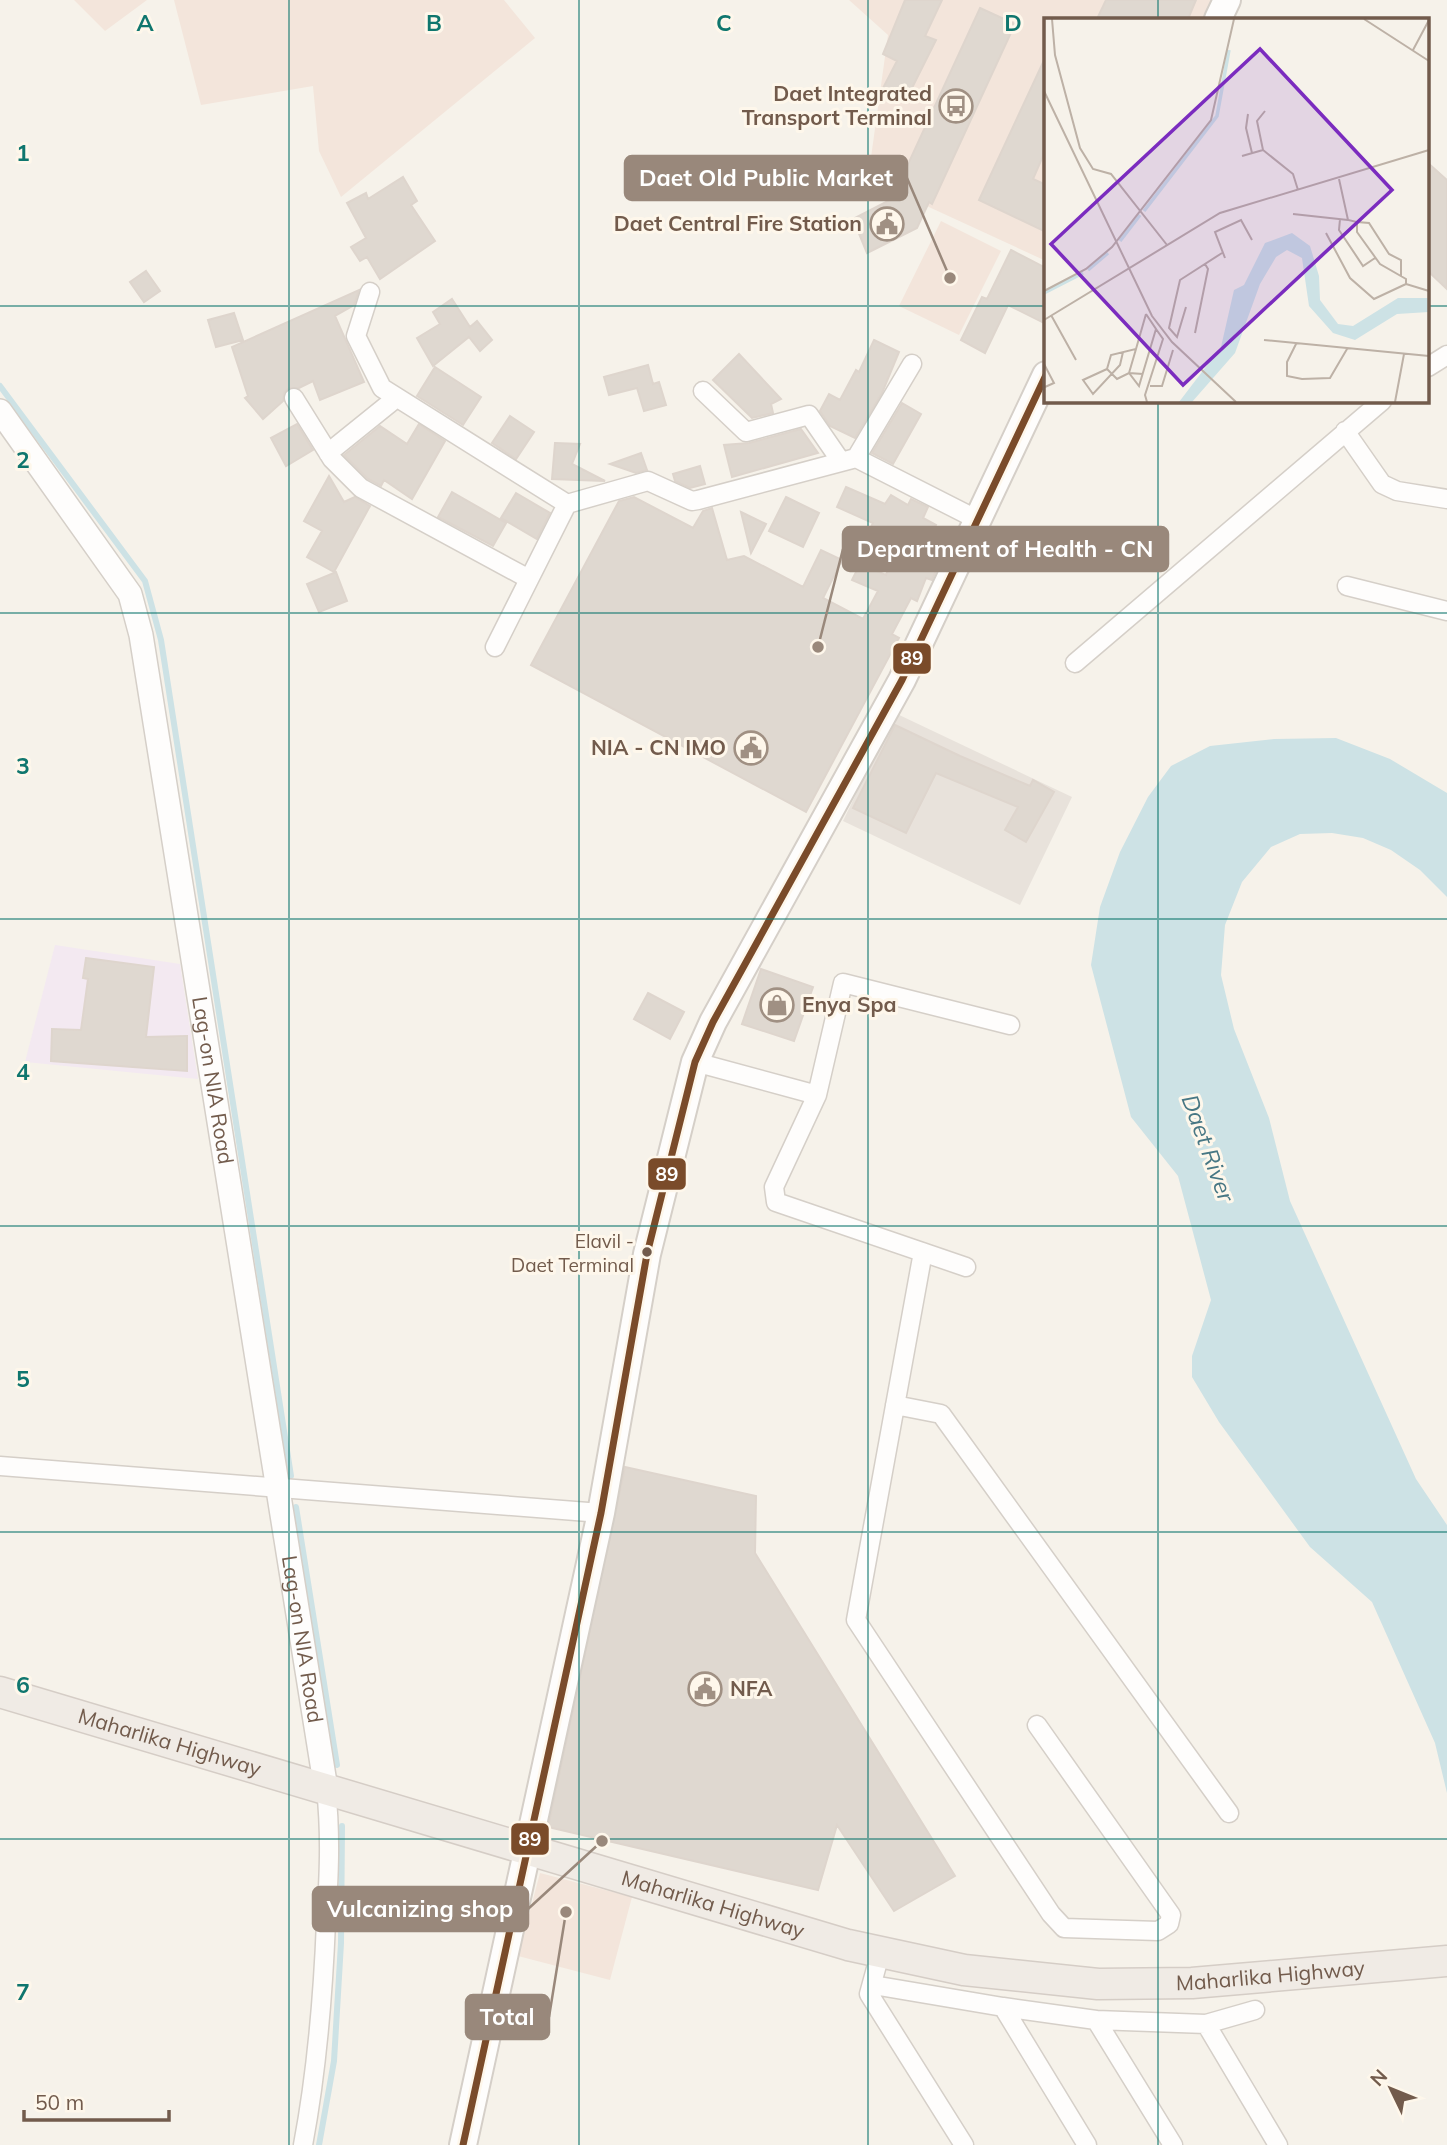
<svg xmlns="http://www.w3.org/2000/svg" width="1447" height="2145" font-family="Mulish,sans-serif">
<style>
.commercial{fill:#f3e5db}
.industrial{fill:#e8e2db}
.education{fill:#f3e9f1}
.water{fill:#cde2e5}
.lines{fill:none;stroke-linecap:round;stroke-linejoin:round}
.stream{stroke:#cde2e5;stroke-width:6}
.building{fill:#dfd8d0;stroke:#ded5cd;stroke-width:2}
.minor-casing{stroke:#d5cfc8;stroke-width:21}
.tertiary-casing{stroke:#d5cfc8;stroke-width:26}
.secondary-casing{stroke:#d5cfc8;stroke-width:30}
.trunk-casing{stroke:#d5cdc6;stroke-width:33}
.minor{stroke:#fefdfc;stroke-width:18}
.tertiary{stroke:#fefdfc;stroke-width:23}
.secondary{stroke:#fefdfc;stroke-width:26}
.trunk{stroke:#f0ebe5;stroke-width:30}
.bus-1-casing{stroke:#fef7eb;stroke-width:12}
.bus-1{stroke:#7a4b2a;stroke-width:7}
.grid{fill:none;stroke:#0f766e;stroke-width:2;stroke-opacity:0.55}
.bus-dot{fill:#725b4c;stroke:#fef7eb;stroke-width:2.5}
.labels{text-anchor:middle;stroke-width:6;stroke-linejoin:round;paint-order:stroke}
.bus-label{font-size:19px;fill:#725b4c;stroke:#fef7eb;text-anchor:end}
.poi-label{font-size:21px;font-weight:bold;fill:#725b4c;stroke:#fef7eb;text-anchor:end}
.street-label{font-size:21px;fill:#725b4c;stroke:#fef7eb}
.water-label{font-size:23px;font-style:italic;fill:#477784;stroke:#fef7eb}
.inset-river{fill:none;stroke:#cde2e5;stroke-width:3.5}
.inset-road{fill:none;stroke:#bdb1a6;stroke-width:2}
.view{fill:#7b2cbf;fill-opacity:0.15;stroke:#7b2cbf;stroke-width:3.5}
.inset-edge{fill:none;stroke:#725b4c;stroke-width:3.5}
.grid-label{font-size:23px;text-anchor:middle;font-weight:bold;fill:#0f766e;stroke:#fef7eb;stroke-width:6;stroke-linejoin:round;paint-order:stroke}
.leader{fill:none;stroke:#99887b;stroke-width:2.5}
.callout-dot{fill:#99887b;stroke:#fef7eb;stroke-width:2.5}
.callout{fill:#99887b;stroke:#99887b;stroke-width:2.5}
.callout-label{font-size:23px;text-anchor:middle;font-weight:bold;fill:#fff}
.line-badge{stroke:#fef7eb;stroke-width:2.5}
.badge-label{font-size:19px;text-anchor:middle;font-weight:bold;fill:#fff}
</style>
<rect width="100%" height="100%" fill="#f6f2ea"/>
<path class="commercial" d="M74,0H147L105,31Z
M174,0H504L535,38L341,197L319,151L313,86L201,105Z
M849,0H1212L1203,19H1046V261L868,179L888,35Z
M941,221L1001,251L959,335L899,306Z
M540,1873L632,1897L610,1980L518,1956Z"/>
<path class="industrial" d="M895,713L1072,797L1020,905L843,821Z"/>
<path class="education" d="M55,945L180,964L198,1079L25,1062Z"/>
<path class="water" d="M1336,738L1390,759L1447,793V897L1420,870L1391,850L1363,838L1332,833L1300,834L1271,847L1242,882L1225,925L1221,975L1234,1029L1269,1118L1290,1201L1416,1479L1447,1525V1793L1435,1743L1372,1602L1310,1547L1219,1422L1192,1377V1356L1211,1300L1178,1176L1131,1117L1091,965L1100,907L1120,852L1148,797L1171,766L1210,746L1274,739Z"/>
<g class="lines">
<path class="stream" d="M0,386L145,581L161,640L291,1476
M296,1507L337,1765
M319,2145L334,2061L341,1943L342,1826"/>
</g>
<path class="building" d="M905,0H942L925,36L936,40L905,102L882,90L897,61L883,54Z
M1106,0H1196L1188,19H1097Z
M980,8L1015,24L932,204L929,202L917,228L867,253L853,219L892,199Z
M1046,56V149L1033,179L1046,185V232L979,200Z
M1428,163L1447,180V289L1428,271Z
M403,177L417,201L411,205L435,241L380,279L367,257L360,261L351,247L366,238L347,203L366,193L368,199Z
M1011,250L1046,268V324L1008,305L985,353L961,340L982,297L987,299Z
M146,271L160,291L144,302L130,282Z
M359,290L354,305L335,316L364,382L320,400L313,381L299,388H289L284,393L283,401L263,419L245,398L248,396L232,347Z
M452,299L470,327L477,321L492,340L480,351L469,337L433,366L417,338L440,324L433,312Z
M234,313L243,340L216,347L208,320Z
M874,340L899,352L882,393L855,438L830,426L820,411L829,394L840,400L856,370L859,372Z
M739,354L781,399L771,404L773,413L752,418L713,380Z
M648,365L653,384L659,382L666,405L644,411L637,388L609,395L604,377Z
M435,367L481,397L463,425L417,396Z
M902,403L921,414L893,464L872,453Z
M510,416L534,432L516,459L492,443Z
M297,424L313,450L286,466L271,438Z
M419,424L445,441L412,499L384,480L381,486L368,479L344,455L380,426L407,444Z
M801,429L818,453L732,477L724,445L749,443Z
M555,443L580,444L572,464L605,481L552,479Z
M641,453L647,470L636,473L610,464Z
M700,466L705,484L690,488L675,481L673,474Z
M329,476L344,502L355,497L370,506L334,572L307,557L322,531L304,521Z
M846,487L885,504L891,495L908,505L911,499L928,507L923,518L936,525L918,557L938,566L932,580L926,578L917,601L911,598L892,634L899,638L806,812L531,665L619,501L634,497L693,528L703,511L712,508L727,560L744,556L803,587L821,550L842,560L823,598L863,619L878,591L852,580L860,564L886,575L897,549L868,533L873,523L837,507Z
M452,492L506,523L493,546L438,517Z
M516,493L550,513L537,539L501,518Z
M786,497L819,513L803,547L769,531Z
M741,512L766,524L751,553Z
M336,572L347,601L319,612L307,584Z
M895,725L960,756L1030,786L1033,780L1054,792L1026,842L1005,830L1018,807L936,773L906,833L853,808Z
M86,958L154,967L146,1037L187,1036V1071L51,1061L52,1029L81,1030L88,979L83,978Z
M761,969L813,987L794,1041L742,1024Z
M648,993L684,1012L670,1039L634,1019Z
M625,1467L756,1496L755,1553L955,1876L894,1911L837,1825L818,1890L548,1827Z"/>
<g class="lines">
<defs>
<path id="minor" d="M370,292L356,336L382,388L567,504L648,481L692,501L698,500L856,458L978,520
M1428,367L1447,355
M703,391L746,432L809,415L840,460
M294,398L332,459L361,488L529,579
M1345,431L1382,484L1397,491L1447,499
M328,453L395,399
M856,458L912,364
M1347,586L1447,611
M495,647L567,504
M1075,663L1382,401
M695,1062L817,1095
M923,1252L856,1620L1051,1914L1064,1928L1158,1931L1169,1924L1171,1915L1037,1725
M966,1267L776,1202L774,1187L817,1095L843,983L1010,1025
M895,1405L941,1414L1229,1813
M0,1466L601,1513
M880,1954L869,1994L964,2145
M873,1985L1003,2007L1087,2145
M1003,2007L1096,2020L1173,2145
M1096,2020L1206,2024L1255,2010
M1206,2024L1278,2145
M303,2145C317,2071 323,1997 326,1922C329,1877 331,1834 326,1789"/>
<g id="tertiary">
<path id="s1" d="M0,411L130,594L141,635L326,1789"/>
</g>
<path id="secondary" d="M1218,19L1227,0
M463,2145L601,1513L647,1254L695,1062L713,1022L902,680L1046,375"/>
<g id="trunk">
<path id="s2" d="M0,1692L848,1945L964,1970L1098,1984L1192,1983L1447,1961"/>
</g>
</defs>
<use href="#minor" class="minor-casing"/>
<use href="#tertiary" class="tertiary-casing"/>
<use href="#secondary" class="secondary-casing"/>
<use href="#trunk" class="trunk-casing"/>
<use href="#minor" class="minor"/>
<use href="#tertiary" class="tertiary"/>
<use href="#secondary" class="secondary"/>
<use href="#trunk" class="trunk"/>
<defs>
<path id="bus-1" d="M463,2145L601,1513L647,1254L695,1062L713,1022L902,680L1046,375"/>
</defs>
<use href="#bus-1" class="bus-1-casing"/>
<use href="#bus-1" class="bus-1"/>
</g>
<path class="grid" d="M289,0V2145M579,0V2145M868,0V2145M1158,0V19M0,306H1046M1428,306H1447M1158,401V2145M0,613H1447M0,919H1447M0,1226H1447M0,1532H1447M0,1839H1447"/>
<defs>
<symbol id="bus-ring" viewBox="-11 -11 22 22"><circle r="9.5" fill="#fef7eb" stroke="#a09083" stroke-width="1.5"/><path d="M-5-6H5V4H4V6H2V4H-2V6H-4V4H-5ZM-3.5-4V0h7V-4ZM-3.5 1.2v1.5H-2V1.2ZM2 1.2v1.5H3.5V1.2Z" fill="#a09083"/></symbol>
<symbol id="civic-ring" viewBox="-11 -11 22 22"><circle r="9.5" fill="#fef7eb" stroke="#a09083" stroke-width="1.5"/><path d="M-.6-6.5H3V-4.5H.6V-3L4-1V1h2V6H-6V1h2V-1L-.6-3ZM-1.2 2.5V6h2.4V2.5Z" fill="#a09083"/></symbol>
<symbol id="shop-ring" viewBox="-11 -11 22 22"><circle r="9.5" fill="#fef7eb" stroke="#a09083" stroke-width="1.5"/><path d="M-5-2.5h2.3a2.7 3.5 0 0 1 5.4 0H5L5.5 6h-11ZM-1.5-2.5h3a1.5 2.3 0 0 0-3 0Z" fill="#a09083"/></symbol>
</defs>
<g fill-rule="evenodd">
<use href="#bus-ring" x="937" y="87" width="38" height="38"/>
<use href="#civic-ring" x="868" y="205" width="38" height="38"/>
<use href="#civic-ring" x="732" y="729" width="38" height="38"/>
<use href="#shop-ring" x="758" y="986" width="38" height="38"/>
<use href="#civic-ring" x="686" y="1670" width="38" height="38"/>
</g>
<circle class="bus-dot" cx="647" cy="1252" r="6"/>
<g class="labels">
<g class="bus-label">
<text x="634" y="1248">Elavil -<tspan x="634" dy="24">Daet Terminal</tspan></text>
</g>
<g class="poi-label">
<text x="932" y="101">Daet Integrated<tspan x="932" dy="24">Transport Terminal</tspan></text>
<text x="862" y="231">Daet Central Fire Station</text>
<text x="726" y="755">NIA - CN IMO</text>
<text x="802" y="1012" text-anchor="start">Enya Spa</text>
<text x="730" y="1696" text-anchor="start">NFA</text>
</g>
<g class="street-label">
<text dy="7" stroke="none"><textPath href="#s1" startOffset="718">Lag-on NIA Road</textPath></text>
<text dy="7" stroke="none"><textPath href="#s1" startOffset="1284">Lag-on NIA Road</textPath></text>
<text dy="7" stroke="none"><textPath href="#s2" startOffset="177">Maharlika Highway</textPath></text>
<text dy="7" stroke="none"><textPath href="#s2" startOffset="744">Maharlika Highway</textPath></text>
<text dy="7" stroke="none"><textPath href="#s2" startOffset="1311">Maharlika Highway</textPath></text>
</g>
<g class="water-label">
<text transform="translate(1208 1148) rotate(70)" y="8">Daet River</text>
</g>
</g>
<g transform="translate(1044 18)">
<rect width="385" height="385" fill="#f6f2ea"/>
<path d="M248,215L266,228L275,258L276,282L294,306L309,308L354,280H385V294L353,296L311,322L289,315L265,288L258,240L243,232L232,239L216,266L191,335L148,384H135L177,329L190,272L200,267L221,225Z" fill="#cde2e5"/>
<path class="inset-river" d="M100,193L173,98L185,32M76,223L96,197M44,252L64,235M0,275L39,255"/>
<path class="inset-road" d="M8,1L11,37L36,130L49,151L67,156L123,227M320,1L385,43M369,32L385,2M0,73L108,298L128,324L192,384M221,93L213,103L219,132L249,156L254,172M204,96L202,110L208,135M198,138L219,132M295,161L304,202L313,204V214L336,246L362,261V266L385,273M249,196L304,202M296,201L295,212L319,248L331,240M313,204L325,205L345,236L357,242V259M282,215L306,260L330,281L362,266M181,240L171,214L197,202L208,222M0,273L42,251L68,229L167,102L190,1M142,289L133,319L125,310L136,262L178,235M7,297L32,342M0,302L176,195L385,132M151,315L164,251L161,246M220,322L385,338M252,326L243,344V358L258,361L286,360L303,331M92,331L85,355L99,356M0,346L10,365L1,369M63,351L73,361L85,355L95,368L112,311L102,296M63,351L39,362L49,376L76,347L79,334M63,351L67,337L92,331L102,296M106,368H118L129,332M103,384L101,377L119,321L112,311M351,384L360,336"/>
<path class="view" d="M216,31L348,172L139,367L7,226Z"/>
<rect width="385" height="385" class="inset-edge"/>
</g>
<g class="grid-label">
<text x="145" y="31">A</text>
<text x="434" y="31">B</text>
<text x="724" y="31">C</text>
<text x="1013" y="31">D</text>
<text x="23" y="161">1</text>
<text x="23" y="468">2</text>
<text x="23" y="774">3</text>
<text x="23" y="1080">4</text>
<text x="23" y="1387">5</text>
<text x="23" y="1693">6</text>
<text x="23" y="2000">7</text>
</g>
<path class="leader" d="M950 278L907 178M818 647L843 549M602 1841L528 1909M566 1912L549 2017"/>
<g class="callout-dot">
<circle cx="950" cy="278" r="7"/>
<circle cx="818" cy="647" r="7"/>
<circle cx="602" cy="1841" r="7"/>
<circle cx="566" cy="1912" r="7"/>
</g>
<g class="callout">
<rect x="625" y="156" width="282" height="44" rx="7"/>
<rect x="843" y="527" width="325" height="44" rx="7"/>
<rect x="313" y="1887" width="215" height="44" rx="7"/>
<rect x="466" y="1995" width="83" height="44" rx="7"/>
</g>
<g class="callout-label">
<text x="766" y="186">Daet Old Public Market</text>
<text x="1005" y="557">Department of Health - CN</text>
<text x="420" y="1917">Vulcanizing shop</text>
<text x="507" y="2025">Total</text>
</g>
<g class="line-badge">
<rect x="892" y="642" width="40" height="33" rx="7" fill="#7a4b2a"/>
<rect x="647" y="1157" width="40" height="34" rx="7" fill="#7a4b2a"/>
<rect x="510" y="1822" width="40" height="34" rx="7" fill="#7a4b2a"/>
</g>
<g class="badge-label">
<text x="912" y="665">89</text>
<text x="667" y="1181">89</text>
<text x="530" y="1846">89</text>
</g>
<g transform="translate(1391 2089) rotate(313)" stroke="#fef7eb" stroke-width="5" paint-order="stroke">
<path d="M0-5L12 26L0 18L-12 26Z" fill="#725b4c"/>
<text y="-10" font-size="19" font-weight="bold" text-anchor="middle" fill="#725b4c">N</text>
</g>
<path d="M24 2110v10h145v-10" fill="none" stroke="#725b4c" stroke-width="3.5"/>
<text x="35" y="2110" font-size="21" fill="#725b4c" stroke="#fef7eb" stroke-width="5" paint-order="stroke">50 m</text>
</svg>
